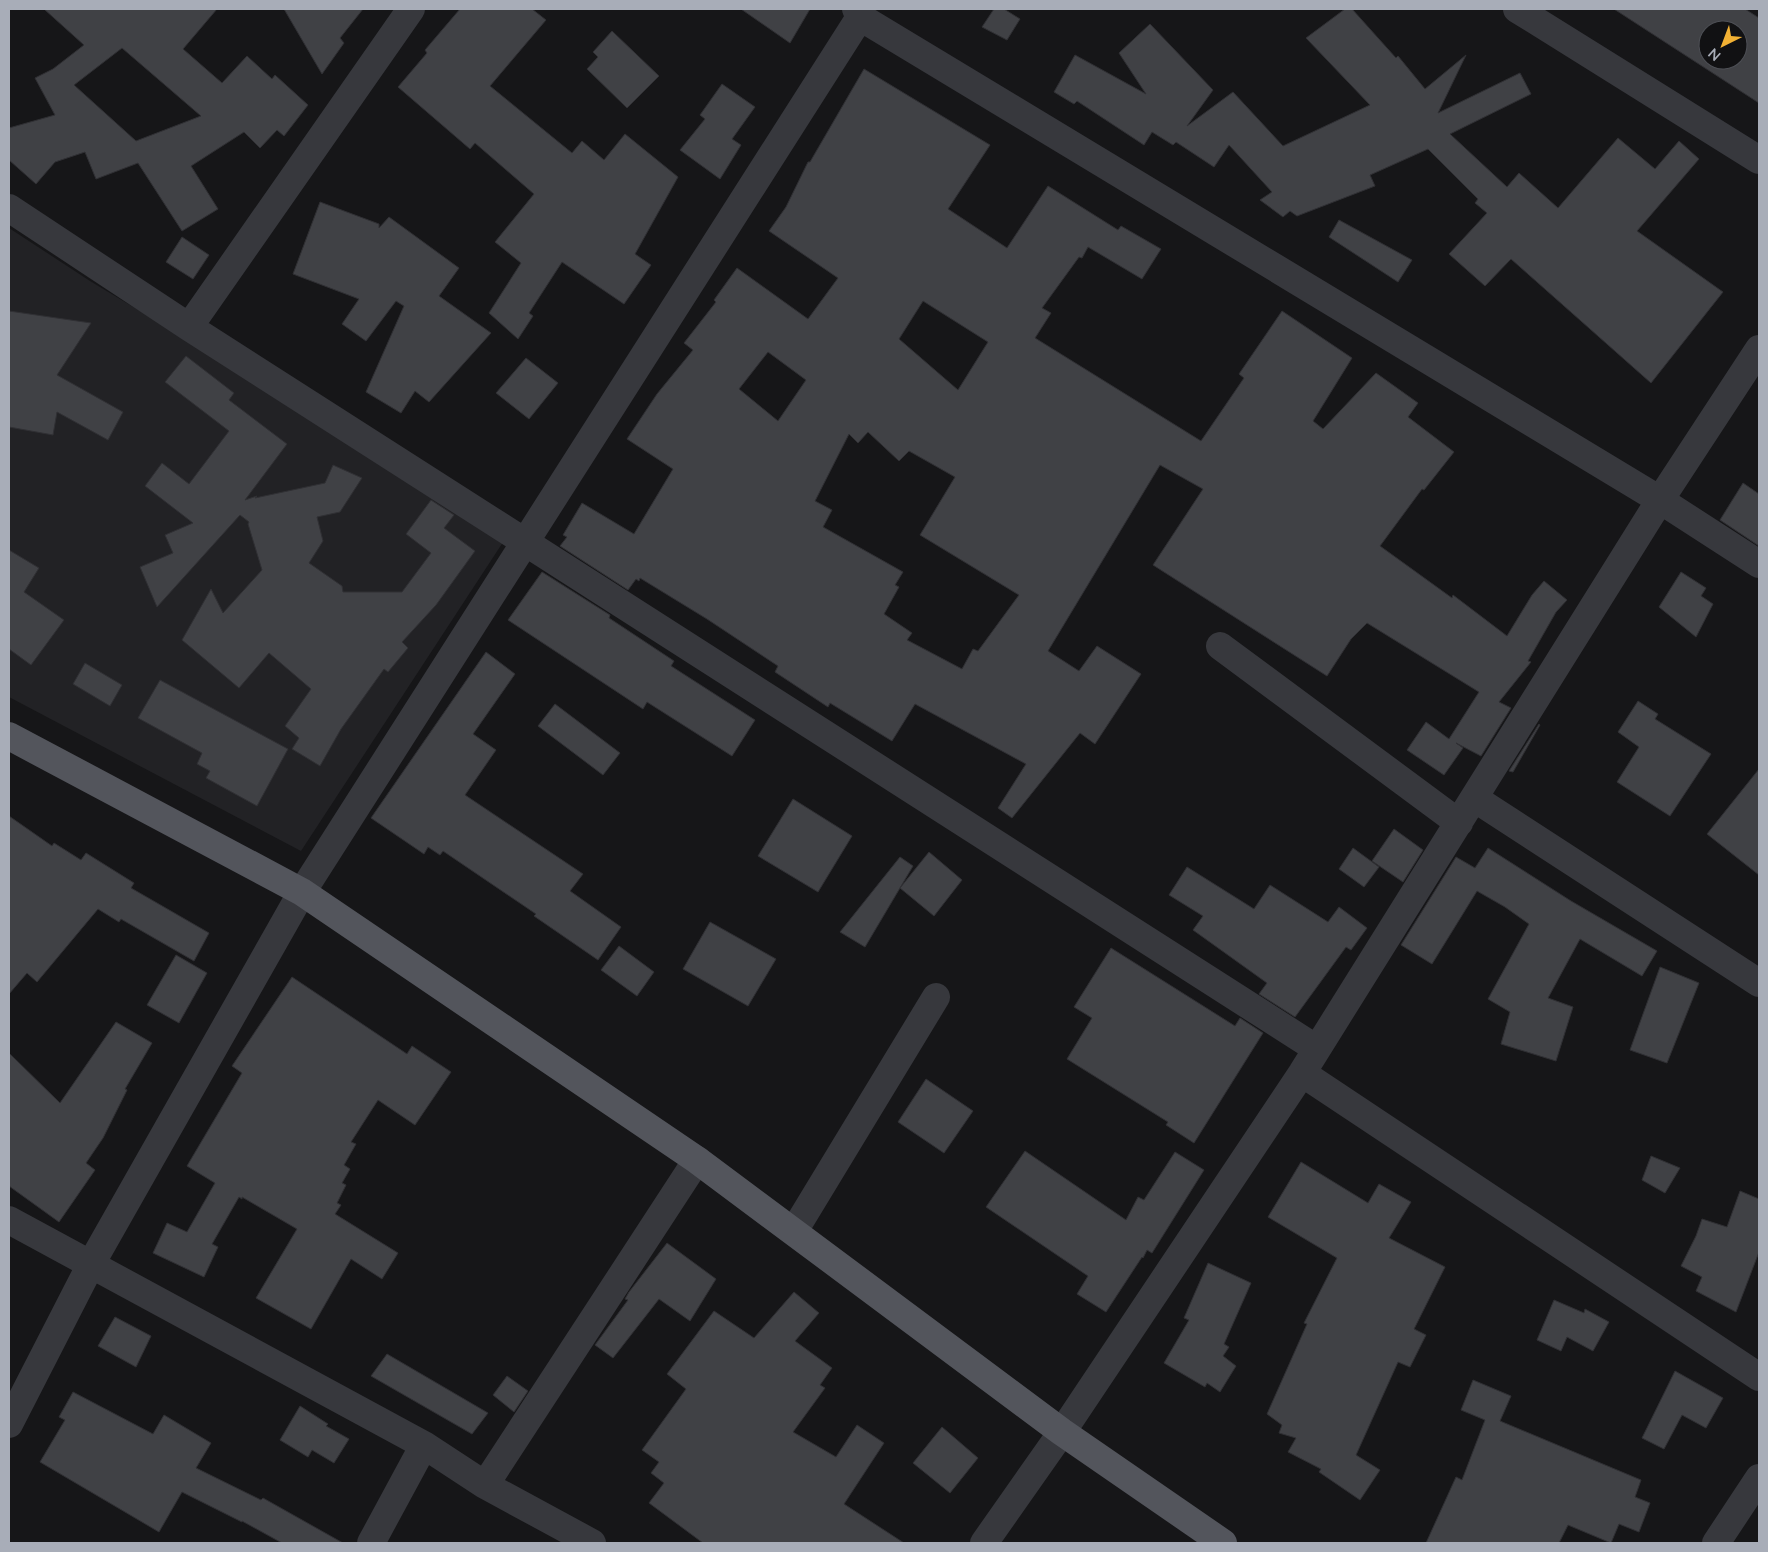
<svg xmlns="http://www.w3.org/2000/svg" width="1768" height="1552" font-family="Lato,sans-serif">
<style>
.built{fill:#222225}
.building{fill:#404145;stroke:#303034;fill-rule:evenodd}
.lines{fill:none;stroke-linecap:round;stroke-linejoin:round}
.minor{stroke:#37383d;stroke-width:28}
.major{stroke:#53555c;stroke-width:28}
</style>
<rect width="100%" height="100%" fill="#161618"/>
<path class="built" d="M9,228L90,281L509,533L301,851L9,697Z"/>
<path class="building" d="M44,9H217L183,49L222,83L247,56L272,79L275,75L308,105L284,136L277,130L260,148L244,132L191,166L218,209L182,231L138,163L96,179L85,152L55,162L36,184L9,160V128L55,115L35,78L53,69L84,45ZM122,48L201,116L136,141L74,85Z
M284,9H363L340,38L344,43L322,74Z
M460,9H532L546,20L490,86L572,153L582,141L604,160L625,134L678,177L635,254L651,265L624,304L562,262L529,313L533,316L518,339L489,313L521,263L495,242L534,194L475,143L470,149L398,87L427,53L425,50Z
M741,9H810L790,43Z
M994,9H1004L1020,19L1007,40L982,27Z
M1345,9H1352L1396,58L1398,56L1425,89L1466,55L1438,113L1520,73L1531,94L1450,134L1507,187L1519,173L1558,208L1618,138L1655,169L1679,141L1699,159L1637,231L1723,292L1651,383L1511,259L1485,286L1449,254L1487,213L1475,203L1478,199L1428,149L1370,175L1375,186L1297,216L1290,211L1283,217L1260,200L1272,192L1229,145L1214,167L1176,142L1173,145L1152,132L1144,145L1077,101L1074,104L1054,92L1075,55L1146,94L1119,53L1150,24L1213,90L1187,126L1233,92L1283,146L1370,105L1306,38Z
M1614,9H1745L1759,18V103ZM1708,30H1738V60H1708Z
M612,31L659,76L627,108L587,69L598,57L593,52Z
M864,69L990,145L948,209L1007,248L1048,186L1118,230L1121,226L1161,249L1142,279L1088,247L1082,258L1079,257L1042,308L1051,313L1035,338L1201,441L1244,378L1239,374L1282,311L1352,358L1313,421L1323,429L1376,373L1418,403L1408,417L1454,452L1424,490L1422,489L1380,546L1452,598L1453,595L1507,636L1532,595L1544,581L1567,600L1556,612L1528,661L1531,662L1499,702L1511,708L1481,756L1456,743L1463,748L1444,775L1407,750L1426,722L1449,739L1479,692L1367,623L1351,639L1327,676L1153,565L1203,489L1160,465L1048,651L1079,671L1097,646L1141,674L1095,744L1080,733L1012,818L998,808L1026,764L915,704L892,741L830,703L828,707L775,672L778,666L707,619L640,578L639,581L636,579L628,590L560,546L567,537L563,535L582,503L634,534L673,469L627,439L657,394L693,350L684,343L716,302L714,300L737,268L808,319L838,278L769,231L786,207L808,162H810ZM923,301L988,342L958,390L899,339ZM768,352L806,380L778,421L739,389ZM868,432L899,461L909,451L955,477L920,535L1019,595L978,651L973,649L962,669L907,640L912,633L884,614L899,587L895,585L903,572L823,527L832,510L815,501L849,434L858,443Z
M722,84L755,107L732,139L741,145L720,179L680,150L705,119L700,115Z
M320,202L379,224V228L389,217L459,268L439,296L491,333L429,402L415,391L401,413L366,392L404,306L396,301L366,341L342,324L359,299L293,274Z
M1339,220L1412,260L1398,282L1329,237Z
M182,237L209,255L193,279L166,262Z
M9,311L91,323L57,375L123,412L108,440L57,412L53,435L9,427Z
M186,356L234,393L229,400L287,444L245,500L257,496L255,498L325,483L333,465L362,478L340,512L317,517L323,541L309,563L342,586L343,592H402L431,553L406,534L431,500L454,515L444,528L475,551L436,605L402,642L408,648L388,672L384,669L341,729L320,766L292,749L299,738L285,726L311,689L269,653L239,688L182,640L211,589L223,613L262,570L248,524L249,522L240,515L157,607L140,567L173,553L165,535L193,523L145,486L162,463L189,484L229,431L165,382Z
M526,358L558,383L529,419L496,393Z
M1743,483L1759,494V546L1720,520Z
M9,550L39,568L24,592L64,620L31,665L9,649Z
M542,572L610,615L609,618L674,661L671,666L755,720L732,756L647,702L643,709L508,620Z
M1681,572L1706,588L1701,596L1713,604L1696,637L1659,607Z
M486,652L515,674L473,734L496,750L465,795L583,874L570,891L621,927L598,960L534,916L536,914L443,851L440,855L428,847L424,854L371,818Z
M85,663L122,685L110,706L73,684Z
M160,680L288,749L257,806L206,778L210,771L197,764L202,753L138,718Z
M1638,701L1658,714L1655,719L1711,754L1670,816L1617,782L1639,747L1618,732Z
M555,704L620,753L603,775L538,726Z
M1539,724L1540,725L1513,772L1509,771Z
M1759,769V875L1707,834Z
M793,799L852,836L818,892L758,856Z
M9,816L52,846L54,843L81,860L86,853L134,883L131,888L209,933L194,961L121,919L119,922L98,909L37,982L27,973L9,994Z
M1394,829L1423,850L1403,882L1372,861Z
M1353,848L1379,867L1364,887L1339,869Z
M1488,848L1571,901L1657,951L1642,976L1580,939L1548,998L1573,1007L1556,1061L1501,1044L1510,1012L1488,999L1529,924L1505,907L1477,891L1432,964L1401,945L1456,857L1475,868Z
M929,852L962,880L934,916L900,888Z
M900,857L913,866L865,947L840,932Z
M1187,867L1254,909L1270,885L1328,922L1339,907L1367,928L1351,950L1346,947L1295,1017L1259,994L1267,983L1193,930L1203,916L1169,895Z
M710,922L776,959L748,1006L683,969Z
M619,946L654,972L637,996L601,970Z
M1111,948L1235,1026L1240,1018L1263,1033L1194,1143L1166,1125L1168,1122L1067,1059L1092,1018L1074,1007Z
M176,955L207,973L179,1023L147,1005Z
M1660,967L1699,983L1667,1063L1630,1050Z
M292,977L407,1054L412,1046L451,1072L415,1125L378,1100L351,1142L356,1144L344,1165L350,1169L342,1183L346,1185L337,1203L341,1205L335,1214L398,1253L382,1279L351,1259L311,1329L256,1298L297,1229L242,1197V1199L239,1197L212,1244L218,1247L204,1277L153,1253L167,1223L187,1232L215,1183L187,1166L242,1073L232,1066Z
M116,1022L152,1043L125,1089L127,1090L103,1138L86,1163L95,1170L59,1222L9,1186V1053L60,1103Z
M926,1079L973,1111L944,1153L898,1122Z
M1025,1151L1126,1220L1138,1197L1144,1200L1175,1152L1204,1170L1152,1253L1147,1250L1143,1258L1142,1257L1106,1312L1077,1294L1088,1276L986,1207Z
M1651,1156L1680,1168L1665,1193L1642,1180Z
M1301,1162L1368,1203L1379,1184L1411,1202L1389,1238L1445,1267L1414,1329L1426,1335L1410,1367L1398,1362L1356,1455L1380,1470L1360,1500L1319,1472L1321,1469L1288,1452L1296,1438L1279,1433L1282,1425L1267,1414L1307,1324L1304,1323L1337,1258L1268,1217Z
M1740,1191L1759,1199V1252L1736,1312L1696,1291L1702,1277L1681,1266L1696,1236L1702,1219L1727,1227Z
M667,1243L716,1279L690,1321L659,1299L613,1358L595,1345L628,1300L625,1299L629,1292Z
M1208,1263L1251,1283L1224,1344L1229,1347L1223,1356L1236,1366L1220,1392L1207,1383L1205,1387L1164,1363L1189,1320L1184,1318Z
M794,1292L819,1313L795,1341L832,1368L820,1385L825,1388L793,1432L836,1457L857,1425L884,1443L844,1504L904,1543H703L649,1503L664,1483L651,1473L659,1462L642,1450L686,1389L667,1374L714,1311L754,1338Z
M1554,1300L1584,1313L1585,1309L1609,1322L1593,1351L1567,1337L1561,1351L1537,1340Z
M115,1317L151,1336L136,1367L98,1346Z
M387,1354L488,1413L472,1434L371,1376Z
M1675,1371L1723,1398L1706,1428L1682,1415L1664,1449L1642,1438Z
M507,1376L528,1391L514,1412L493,1395Z
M1473,1380L1511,1396L1500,1421L1641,1480L1635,1497L1650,1503L1639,1532L1619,1524L1611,1543L1568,1525L1559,1543H1426L1456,1477L1462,1480L1485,1420L1461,1410Z
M73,1392L153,1434L164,1415L211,1443L196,1468L261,1500L263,1498L343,1543H282L242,1521V1522L182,1492L159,1532L40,1462L65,1420L59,1417Z
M300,1406L328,1424L326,1426L349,1439L334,1463L312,1450L308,1457L280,1440Z
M942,1427L978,1458L950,1493L913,1463Z"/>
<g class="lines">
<path class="minor" d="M856,9L860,17L1660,500L1759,564
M1517,9L1759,160
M9,208L189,327L1317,1049
M189,327L411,9
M1220,646L1459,823
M1474,798L1759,983
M1302,1073L1759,1377
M9,1220L424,1445L485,1485L592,1543
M794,1231L936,997
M9,1424L91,1264L302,892L860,17
M485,1485L697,1160
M371,1543L424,1445
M984,1543L1062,1432L1302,1073L1660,500L1759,349
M1716,1543L1759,1478"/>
<path class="major" d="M9,736L302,892L697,1160L1062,1432L1223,1543"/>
</g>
<rect width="1768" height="1552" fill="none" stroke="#a8adb8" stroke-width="20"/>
<g transform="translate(1723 45) rotate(222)"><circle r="24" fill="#111113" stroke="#4d4f55"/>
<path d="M0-4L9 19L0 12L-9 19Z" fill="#f2b134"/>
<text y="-8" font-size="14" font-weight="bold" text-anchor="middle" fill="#a8adb8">N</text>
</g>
</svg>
